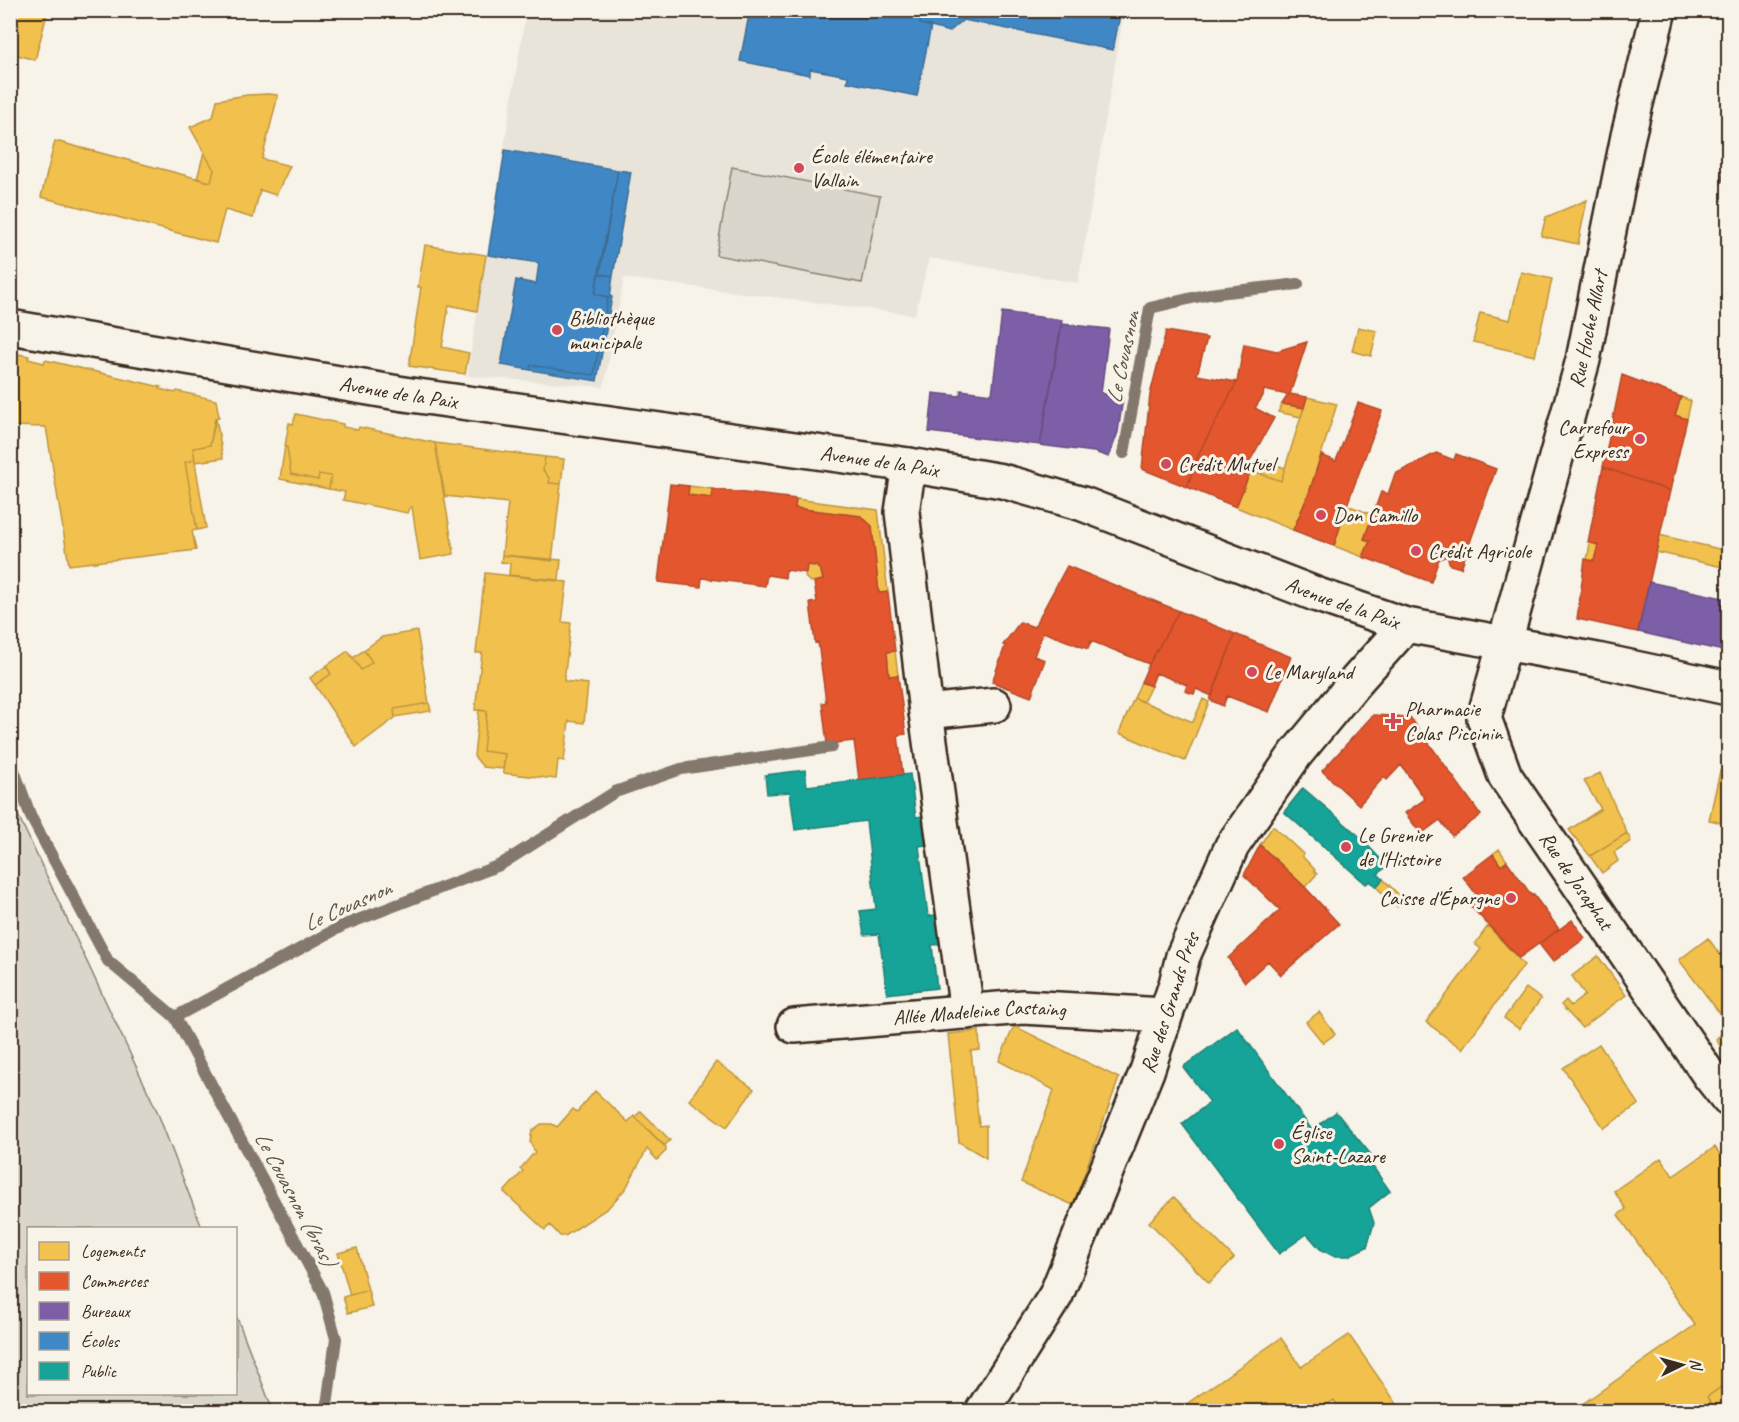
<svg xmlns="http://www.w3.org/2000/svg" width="1739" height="1422" font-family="Caveat,sans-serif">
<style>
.built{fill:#e9e4d9}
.green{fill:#dbd6cb;stroke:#8b8074;stroke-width:1.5}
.homes{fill:#f2c14e;stroke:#bb9440;stroke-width:1.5}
.shops{fill:#e4572e;stroke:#b14a29;stroke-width:1.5}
.offices{fill:#7b5ea7;stroke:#684e7e;stroke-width:1.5}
.schools{fill:#3f88c5;stroke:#3e6c93;stroke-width:1.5}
.public{fill:#17a398;stroke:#227f73;stroke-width:1.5}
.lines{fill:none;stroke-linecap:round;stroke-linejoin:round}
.stream{stroke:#84786c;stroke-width:12}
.street-casing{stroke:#3b2a1e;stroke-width:38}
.secondary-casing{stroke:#3b2a1e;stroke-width:38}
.street{stroke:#f7f3e8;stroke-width:33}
.secondary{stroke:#f7f3e8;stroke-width:33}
.poi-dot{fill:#d1495b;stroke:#f7f3e8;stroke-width:2}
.labels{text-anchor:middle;stroke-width:6;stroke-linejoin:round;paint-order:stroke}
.poi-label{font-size:21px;fill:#3b2a1e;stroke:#f7f3e8;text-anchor:start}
.street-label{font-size:21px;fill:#3b2a1e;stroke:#f7f3e8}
.water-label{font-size:22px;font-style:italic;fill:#5f5145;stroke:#f7f3e8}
</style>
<rect width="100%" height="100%" fill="#f7f3e8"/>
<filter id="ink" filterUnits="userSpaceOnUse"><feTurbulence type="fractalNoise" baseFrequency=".0167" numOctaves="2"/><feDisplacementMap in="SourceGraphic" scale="12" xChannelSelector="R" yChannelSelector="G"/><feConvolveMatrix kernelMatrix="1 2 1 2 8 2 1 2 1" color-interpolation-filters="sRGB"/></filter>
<g filter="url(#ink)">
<path class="built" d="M526,11H1124L1078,283L929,258L915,315L624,278L604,387L467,376Z"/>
<path class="green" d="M732,167L880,196L862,283L716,255Z
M11,800L157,1111L202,1228H28V1394H236V1315L273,1411H11Z"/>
<path class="homes" d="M10,10H48L35,60L10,53Z
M268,94L278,95L262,159L290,166L276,195L260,190L253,218L225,210L216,243L41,197L55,141L211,182L214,170L190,127L213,117L217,100L247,95Z
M204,152L214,170L211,182L197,179Z
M1587,200L1578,244L1541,236L1546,217Z
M425,245L486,255L477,311L449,305L442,347L469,353L465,374L409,366L421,287H418Z
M1521,272L1552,279L1535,356L1473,342L1480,313L1510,320Z
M1358,327L1377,331L1371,356L1352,351Z
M13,353L29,356L28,359L44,363L45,360L161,387L160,389L175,393L177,391L216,400L219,417L215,418L210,445L193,448L195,460L185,462L197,530L192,531L196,550L69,565L46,427L10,426V354Z
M1307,397L1337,404L1309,493L1293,530L1236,507L1251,470L1281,481Z
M1681,397L1691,401L1687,419L1675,415Z
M1282,404L1304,408L1301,417L1278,412Z
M296,414L343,424V427L358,430L359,427L435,443L454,554L420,560L412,507L409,508L407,513L343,500L345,492L329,489L331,476L319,474L318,480L291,474L287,447L285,446L289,423L293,424Z
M216,418L223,458L195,462L206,528L197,530L185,462L195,460L193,448L210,445Z
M435,443L545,457L543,470L550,479L549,483L561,484L552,561L502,555L508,503L445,496Z
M285,446L287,447L291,474L318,480L319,474L331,476L329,489L280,479Z
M545,457L564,459L561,484L549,483L550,479L543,470Z
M1266,461L1285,468L1281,481L1261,474Z
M689,486L712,489V498L688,495Z
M796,499L878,510L888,592L879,593L872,526L861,516L795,508Z
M1347,505L1373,515L1364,539L1370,541L1363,557L1334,546Z
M1659,535L1728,551L1727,568L1656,552Z
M1590,543L1598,545L1594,561L1587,560Z
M502,555L561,560L559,580L509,575L510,563L501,562Z
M807,565L816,566L821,571L823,580L810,582L805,577Z
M485,573L567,582L562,622L571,623L564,681L588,684L584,723L569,721L564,761L558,760L556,779L503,773L505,754L483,751L487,711L475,710L482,653H476Z
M417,631L429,703L394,709L395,718L356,747L315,685L331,674L326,666L348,651L361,670L372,662L364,650L382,637Z
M364,650L372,662L361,670L353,658Z
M895,651L898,675L889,676L887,652Z
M326,666L331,674L315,685L310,678Z
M1141,682L1151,686L1143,702L1134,698Z
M1134,698L1193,722L1203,699L1209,702L1185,761L1119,733Z
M429,703L431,711L395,717L394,709Z
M479,710L487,711L483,751L505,754L503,769L483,767L474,756Z
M1720,771L1728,773V824L1709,820Z
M1600,773L1627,833L1590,856L1569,830L1601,809L1584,781Z
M1273,826L1303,854L1302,856L1315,870L1314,871L1317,874L1305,887L1260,845Z
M1627,833L1631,841L1614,852L1618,861L1602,873L1590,856Z
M1499,849L1507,861L1501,866L1493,854Z
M1383,879L1404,900L1397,907L1376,887Z
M1488,926L1524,965L1462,1049L1426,1022L1481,949L1475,944Z
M1708,938L1728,966V1024L1679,960Z
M1598,956L1626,995L1582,1028L1561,1005L1566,1000L1571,1006L1585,995L1572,976Z
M1526,988L1541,999L1519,1029L1504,1018Z
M1319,1012L1335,1034L1323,1043L1306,1022Z
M1014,1026L1119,1078L1073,1205L1021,1182L1054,1090L999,1061Z
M1728,1028V1060L1716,1039Z
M979,1031L980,1050L971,1051L979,1126L986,1125V1158L959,1142L948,1034Z
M1599,1044L1639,1104L1604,1128L1563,1068Z
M716,1062L754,1089L727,1127L689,1100Z
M595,1091L628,1122L634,1116L635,1117L666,1147V1151L657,1160L647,1149L626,1188L608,1208L565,1236H560L550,1225L545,1230L504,1192L523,1171L520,1169L535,1152L530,1142L532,1131L541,1124H552L557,1127L573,1109L577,1112Z
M641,1111L670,1140L664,1146L635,1117Z
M1715,1147L1728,1167V1382L1707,1397L1711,1403L1698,1412H1571L1695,1325L1618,1215L1626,1209L1614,1191L1661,1158L1673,1176Z
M1174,1197L1234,1258L1209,1283L1149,1222Z
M357,1248L368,1290L350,1295L338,1253Z
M368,1290L372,1307L348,1313L343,1297Z
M1349,1335L1397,1404L1386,1412H1342L1334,1400L1317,1412H1175L1281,1338L1301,1367Z
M1728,1382V1412H1718L1707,1397Z"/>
<path class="shops" d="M1166,331L1207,338L1197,375L1237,382L1200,451L1187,487L1142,469L1150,395Z
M1307,342L1290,394L1307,397L1304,408L1282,404L1288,395L1264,390L1263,396L1255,408L1274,418L1246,468L1251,470L1236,507L1187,487L1200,451L1237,382L1244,344L1277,351Z
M1622,375L1681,397L1675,415L1687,419L1670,491L1603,467Z
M1358,403L1382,411L1347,505L1334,546L1293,530L1309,493L1321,455L1336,461Z
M1436,453L1454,460L1456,454L1496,469L1461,568L1450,565L1447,556L1439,559L1431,582L1363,557L1370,541L1364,539L1381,492L1388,494L1395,474Z
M1603,467L1670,491L1638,632L1577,619L1585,559L1594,561L1598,545L1588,542Z
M670,484L689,486L688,495L712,498V489L796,499L795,508L861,516L872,526L879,593L888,592L895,651L887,652L889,676L898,675L906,734L898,735L903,775L859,780L854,741L827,744L822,703L826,702L818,642L815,643L810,603L817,602L814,582L823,580L821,571L816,566L807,565L806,573L786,570L785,578L767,575L765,586L702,578L701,587L658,582Z
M1067,566L1179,611L1149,664L1091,641L1088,649L1043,632L1034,656L1045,660L1031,697L992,682L1005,646L1003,645L1020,622L1034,627Z
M1179,611L1235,634L1212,696L1196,689L1194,694L1185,691L1187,685L1156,673L1151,686L1141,682L1149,664Z
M1235,634L1291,657L1269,712L1227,696L1223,706L1210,700Z
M1373,715L1410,717L1481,815L1452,836L1440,820L1421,834L1405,813L1425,799L1401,765L1387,780L1384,777L1359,805L1322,771Z
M1260,845L1305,887L1339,924L1281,975L1268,961L1245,982L1228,958L1280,910L1244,875Z
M1493,854L1501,866L1507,861L1532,896L1533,894L1559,929L1519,958L1466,901L1476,894L1463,877Z
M1572,920L1585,938L1553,962L1539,944Z"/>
<path class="offices" d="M1002,312L1062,320L1040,445L929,432L933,393L960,396L961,390L992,394Z
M1062,324L1109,329L1101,393L1123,398L1118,432L1109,457L1094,452L1040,445Z
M1649,582L1728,599V652L1638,632Z"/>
<path class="schools" d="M750,10H923L920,24L931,26L917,96L847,82L848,76L810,69V75L740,61Z
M923,10H965L963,20L949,32L920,24Z
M965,10H1121L1113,50L963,20Z
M505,150L618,170L595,294L608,297L594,375L531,365L530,370L501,365L516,280L536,284L539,263L488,255Z
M618,170L631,172L613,276L600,274Z
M598,274L613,276L610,297L595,294Z
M608,297H612L597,381L530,370L531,365L594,375Z"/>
<path class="public" d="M805,770L807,786L910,774L916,817L930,815L933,844L919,846L928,916L942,914L945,944L932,945L937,988L887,994L879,934L864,935L860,911L876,909L866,821L795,830L790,792L767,794L765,775Z
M1303,788L1358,835L1387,866L1378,874L1383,879L1376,887L1370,881L1366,884L1284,812Z
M1237,1027L1312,1130L1336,1112L1373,1157L1368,1160L1390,1191L1369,1208L1374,1223L1367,1247L1348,1256H1333L1320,1249L1307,1234L1279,1254L1182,1124L1210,1102L1183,1067Z"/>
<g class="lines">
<path class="stream" d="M1726,177H1728
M1124,453L1150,308L1209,294L1298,284
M10,759L31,817L108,961L175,1017L323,1292L336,1339L326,1412
M175,1017L342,926L500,865L615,792L681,769L832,747"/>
<defs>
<g id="street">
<path d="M909,465L902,512L926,712L967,1012"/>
<path d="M926,712L994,705"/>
<path id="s1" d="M794,1026L1023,1007L1164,1015"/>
</g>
<g id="secondary">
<path id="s2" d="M1659,10L1628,136L1583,360L1484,718L1505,776L1709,1075L1728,1099"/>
<path id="s3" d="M10,327L404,394L909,465L1002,481L1083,504L1318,595L1406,625L1597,660L1728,688"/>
<path id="s4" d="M982,1412L1056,1295L1147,1071L1176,984L1183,956L1232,846L1295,755L1356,681L1406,625"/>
</g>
</defs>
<use href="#street" class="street-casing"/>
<use href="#secondary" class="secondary-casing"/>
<use href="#street" class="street"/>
<use href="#secondary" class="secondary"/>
</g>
</g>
<g class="poi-dot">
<circle cx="799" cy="168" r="6"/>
<circle cx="557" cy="330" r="6"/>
<circle cx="1640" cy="439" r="6"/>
<circle cx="1166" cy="464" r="6"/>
<circle cx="1321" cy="515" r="6"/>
<circle cx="1416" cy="551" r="6"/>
<circle cx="1252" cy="672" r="6"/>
<path d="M1390 712h6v6h6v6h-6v6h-6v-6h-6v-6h6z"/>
<circle cx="1346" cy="847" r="6"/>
<circle cx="1511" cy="898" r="6"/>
<circle cx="1279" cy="1144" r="6"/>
</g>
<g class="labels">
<g class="poi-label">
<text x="811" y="163">École élémentaire<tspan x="811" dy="24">Vallain</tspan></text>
<text x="569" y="325">Bibliothèque<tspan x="569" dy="24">municipale</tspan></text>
<text x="1628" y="434" text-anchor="end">Carrefour<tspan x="1628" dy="24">Express</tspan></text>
<text x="1178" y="471">Crédit Mutuel</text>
<text x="1333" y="522">Don Camillo</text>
<text x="1428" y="558">Crédit Agricole</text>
<text x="1264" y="679">Le Maryland</text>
<text x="1405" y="716">Pharmacie<tspan x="1405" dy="24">Colas Piccinin</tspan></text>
<text x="1358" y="842">Le Grenier<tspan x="1358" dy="24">de l'Histoire</tspan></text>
<text x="1499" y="905" text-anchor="end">Caisse d'Épargne</text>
<text x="1291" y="1139">Église<tspan x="1291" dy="24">Saint-Lazare</tspan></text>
</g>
<g class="street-label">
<text transform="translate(1588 329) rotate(-78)" y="7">Rue Hoche Allart</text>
<text dy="7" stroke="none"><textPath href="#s3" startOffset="394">Avenue de la Paix</textPath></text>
<text dy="7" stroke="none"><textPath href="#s3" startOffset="880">Avenue de la Paix</textPath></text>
<text dy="7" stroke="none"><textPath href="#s3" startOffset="1366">Avenue de la Paix</textPath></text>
<text dy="7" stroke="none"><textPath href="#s2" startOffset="918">Rue de Josaphat</textPath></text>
<text dy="7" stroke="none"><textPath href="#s4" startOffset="452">Rue des Grands Près</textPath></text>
<text dy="7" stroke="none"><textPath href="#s1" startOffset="186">Allée Madeleine Castaing</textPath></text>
</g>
<g class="water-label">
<text transform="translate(1122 357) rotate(-78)" y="8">Le Couasnon</text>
<text transform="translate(347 905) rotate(-24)" y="8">Le Couasnon</text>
<text transform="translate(296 1198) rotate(62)" y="8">Le Couasnon (bras)</text>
</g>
</g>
<rect width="1739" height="1422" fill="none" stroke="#f7f3e8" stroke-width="36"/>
<rect x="18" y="18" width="1703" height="1386" fill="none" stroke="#3b2a1e" stroke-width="2" filter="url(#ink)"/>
<rect x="27" y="1227" width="210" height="168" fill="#f7f3e8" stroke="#aca397" stroke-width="1.5"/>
<rect x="39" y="1242" width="30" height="18" fill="#f2c14e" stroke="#aca397" stroke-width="1.5"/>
<text x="81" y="1257" font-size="18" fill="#3b2a1e">Logements</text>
<rect x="39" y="1272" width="30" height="18" fill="#e4572e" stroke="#aca397" stroke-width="1.5"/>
<text x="81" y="1287" font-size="18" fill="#3b2a1e">Commerces</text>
<rect x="39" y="1302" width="30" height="18" fill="#7b5ea7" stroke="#aca397" stroke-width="1.5"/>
<text x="81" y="1317" font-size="18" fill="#3b2a1e">Bureaux</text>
<rect x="39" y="1332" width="30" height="18" fill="#3f88c5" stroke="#aca397" stroke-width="1.5"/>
<text x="81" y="1347" font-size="18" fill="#3b2a1e">Écoles</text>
<rect x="39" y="1362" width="30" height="18" fill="#17a398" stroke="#aca397" stroke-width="1.5"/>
<text x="81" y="1377" font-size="18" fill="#3b2a1e">Public</text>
<g transform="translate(1682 1365) rotate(85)" stroke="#f7f3e8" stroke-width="4.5" paint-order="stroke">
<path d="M0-4.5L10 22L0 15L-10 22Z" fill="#3b2a1e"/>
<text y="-9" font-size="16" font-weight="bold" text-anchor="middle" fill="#3b2a1e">N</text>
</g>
</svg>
